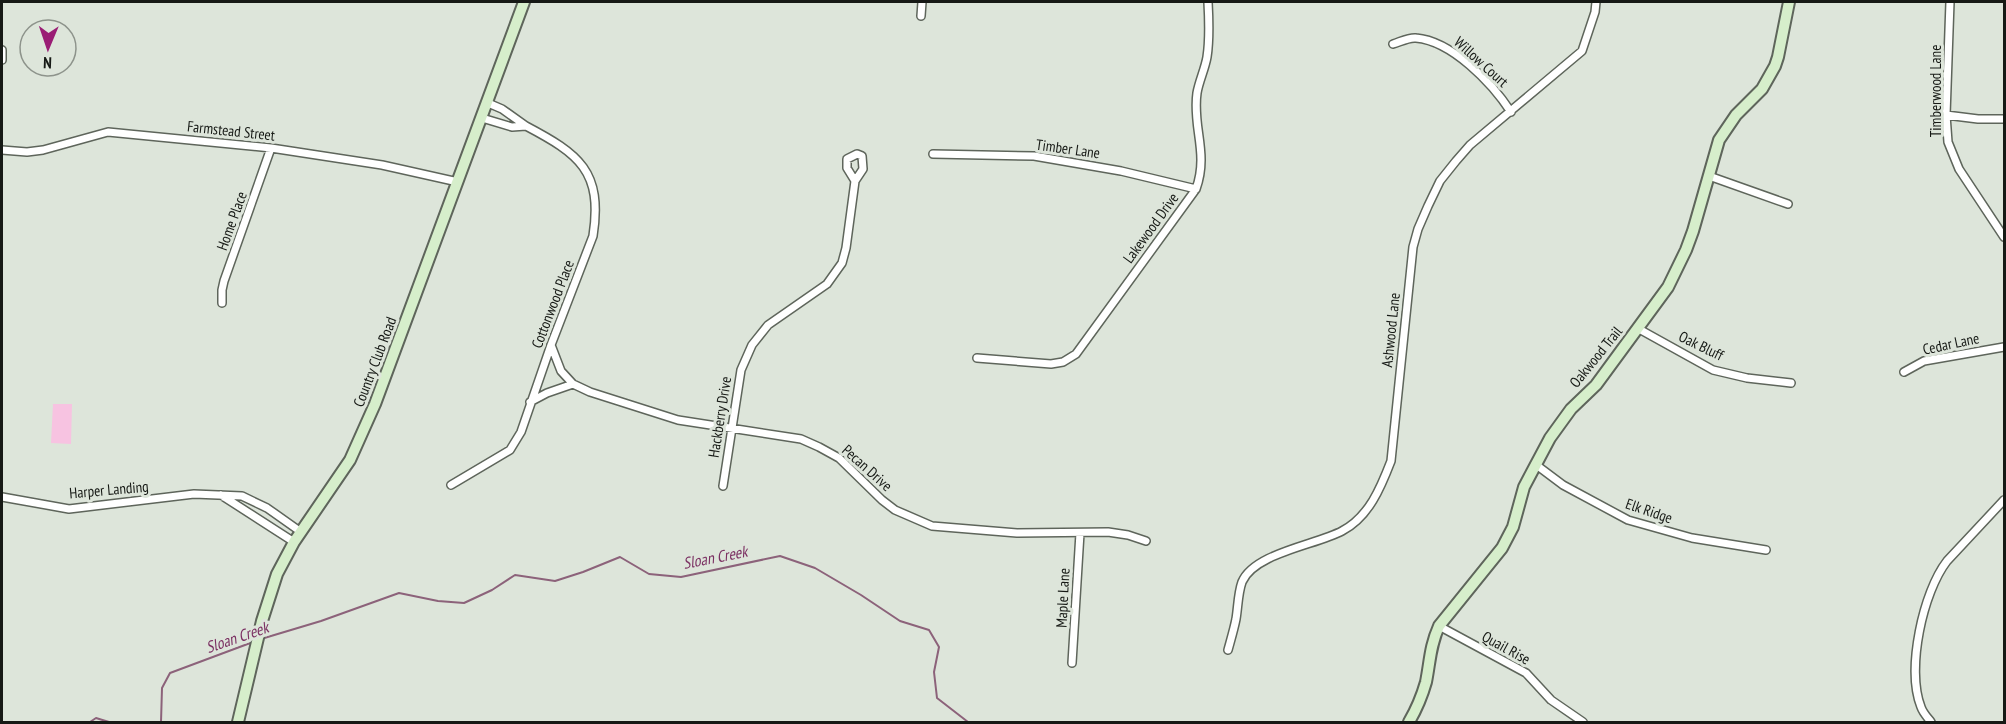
<svg xmlns="http://www.w3.org/2000/svg" width="2006" height="724" font-family="'PT Sans Narrow',sans-serif">
<style>
.green{fill:#f7c3e1}
.lines{fill:none;stroke-linecap:round;stroke-linejoin:round}
.stream{stroke:#8c627a;stroke-width:2}
.street-casing{stroke:#5e655b;stroke-width:10}
.secondary-casing{stroke:#5e655b;stroke-width:14}
.street{stroke:#fff;stroke-width:7}
.secondary{stroke:#d6eecb;stroke-width:10}
.labels{text-anchor:middle;stroke-width:6;stroke-linejoin:round;paint-order:stroke}
.street-label{font-size:15px;fill:#161915;stroke:#dde5da}
.water-label{font-size:16px;font-style:italic;fill:#7b3062;stroke:#dde5da}
</style>
<rect width="100%" height="100%" fill="#dde5da"/>
<path class="green" d="M53,404H72L71,444L51,443Z"/>
<g class="lines">
<path class="stream" d="M261,639L321,621L399,593L438,601L464,603L492,590L515,575L555,581L583,572L620,557L649,574L681,577L780,556L815,568L861,595L900,621L929,630L939,647L934,672L937,698L968,722
M90,722L96,718L109,722
M161,722L162,688L170,673L253,642"/>
<defs>
<path id="street" d="M1950,2L1946,115L1948,142L1959,169L2004,237
M921,16L922,2
M1393,44C1400,42 1409,37 1416,38C1452,41 1492,83 1511,112
M2,50V60
M1946,115L1978,119H2004
M482,118L512,127L526,126L502,109L488,103
M2,150L27,152L43,150L108,132L271,148L382,165L458,182
M933,154L1034,156L1121,171L1196,189
M1709,176L1788,204
M222,303V290L224,281L271,148
M1639,329L1713,370L1747,378L1791,383
M551,345L561,371L573,384L590,392L678,420L801,439L819,447L839,458L882,500L895,510L932,526L1017,533L1108,532L1128,535L1146,541
M977,358L1051,364L1063,362L1076,354L1196,189C1209,153 1192,127 1197,93C1199,81 1205,69 1207,57C1210,38 1209,20 1208,2
M1904,372L1924,361L2004,347
M530,402L547,393L573,384
M1535,464L1563,485L1628,520L1692,538L1766,550
M451,485L510,450L521,432L551,345L593,236C603,171 579,154 526,126
M723,486L741,370L752,345L768,325L827,284L842,263L846,248L855,181L863,169L862,156L857,154L847,159V168L855,181
M221,495L294,542
M2,497L69,509L194,494L242,496L267,508L301,532
M1439,626L1526,673L1551,700L1583,722
M1228,650C1231,639 1234,629 1236,619C1238,607 1238,593 1242,582C1254,553 1316,545 1342,531C1369,517 1381,487 1391,461L1413,247L1418,229L1428,206L1440,181L1456,161L1470,145L1582,51L1595,12L1596,2
M1072,663L1080,533
M1931,722C1928,718 1923,713 1921,707C1906,669 1923,592 1947,561L2004,500"/>
<path id="secondary" d="M238,722L262,621L277,574L294,542L350,460L375,404L524,2
M1409,722C1416,710 1422,696 1426,682C1430,662 1430,646 1439,626L1502,548L1513,527L1524,487L1550,438L1571,409L1596,385L1668,287L1686,250L1693,231L1719,140L1736,115L1762,89L1775,66L1778,57L1789,2"/>
</defs>
<use href="#street" class="street-casing"/>
<use href="#secondary" class="secondary-casing"/>
<use href="#street" class="street"/>
<use href="#secondary" class="secondary"/>
</g>
<g class="labels">
<g class="street-label">
<text transform="translate(1481 62) rotate(42)" y="5">Willow Court</text>
<text transform="translate(1936 91) rotate(-90)" y="5">Timberwood Lane</text>
<text transform="translate(231 131) rotate(6)" y="5">Farmstead Street</text>
<text transform="translate(1068 149) rotate(8)" y="5">Timber Lane</text>
<text transform="translate(232 221) rotate(-70)" y="5">Home Place</text>
<text transform="translate(1151 228) rotate(-54)" y="5">Lakewood Drive</text>
<text transform="translate(553 304) rotate(-69)" y="5">Cottonwood Place</text>
<text transform="translate(1391 330) rotate(-84)" y="5">Ashwood Lane</text>
<text transform="translate(1951 344) rotate(-12)" y="5">Cedar Lane</text>
<text transform="translate(1701 346) rotate(26)" y="5">Oak Bluff</text>
<text transform="translate(1596 357) rotate(-51)" y="5">Oakwood Trail</text>
<text transform="translate(375 362) rotate(-69)" y="5">Country Club Road</text>
<text transform="translate(720 417) rotate(-81)" y="5">Hackberry Drive</text>
<text transform="translate(867 468) rotate(42)" y="5">Pecan Drive</text>
<text transform="translate(109 490) rotate(-5)" y="5">Harper Landing</text>
<text transform="translate(1649 511) rotate(19)" y="5">Elk Ridge</text>
<text transform="translate(1063 598) rotate(-87)" y="5">Maple Lane</text>
<text transform="translate(1506 648) rotate(29)" y="5">Quail Rise</text>
</g>
<g class="water-label">
<text transform="translate(715 557) rotate(-11)" y="6">Sloan Creek</text>
<text transform="translate(237 637) rotate(-19)" y="6">Sloan Creek</text>
</g>
</g>
<rect width="2006" height="724" fill="none" stroke="#161915" stroke-width="6"/>
<g transform="translate(48 48) rotate(182)"><circle r="28" fill="#dde5da" stroke="#8d938b" stroke-width="1.5"/>
<path d="M0-4.5L10 22L0 15L-10 22Z" fill="#9a1d75"/>
<text y="-9" font-size="16" font-weight="bold" text-anchor="middle" fill="#161915">N</text>
</g>
</svg>
